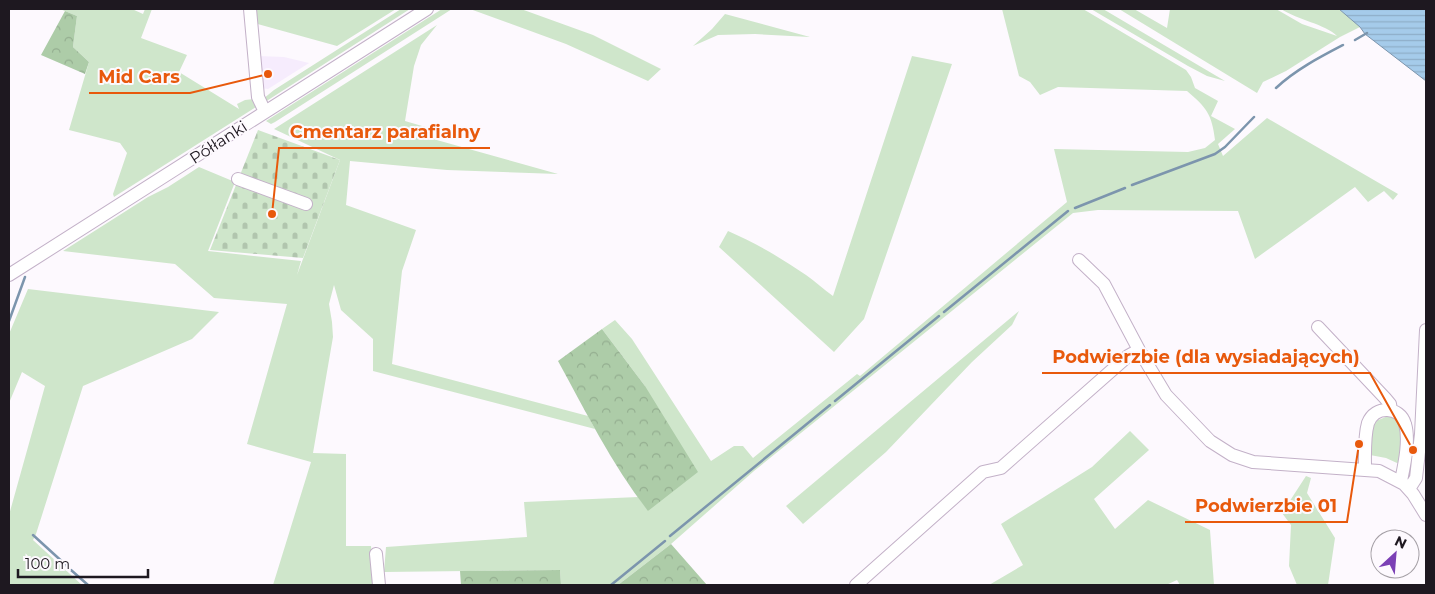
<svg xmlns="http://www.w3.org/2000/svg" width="1435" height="594" font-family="Montserrat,sans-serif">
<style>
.commercial{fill:#f6ecfd}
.green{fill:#cfe6cb}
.forest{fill:url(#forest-crowns)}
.cemetery{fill:url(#cemetery-stones)}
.water{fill:url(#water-rules);stroke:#7c95ad}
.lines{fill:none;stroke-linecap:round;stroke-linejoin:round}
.stream{stroke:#7c95ad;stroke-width:2.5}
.minor-casing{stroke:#c3b1c8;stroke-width:14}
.minor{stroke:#fff;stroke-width:12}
.labels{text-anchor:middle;stroke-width:4;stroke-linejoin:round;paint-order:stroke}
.street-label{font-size:16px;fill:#1e1820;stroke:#fdf9fe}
.leader{fill:none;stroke:#e8590c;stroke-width:2}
.callout-dot{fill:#e8590c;stroke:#fdf9fe;stroke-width:2}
.callout-label{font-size:18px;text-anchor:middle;font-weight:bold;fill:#e8590c;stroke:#fdf9fe;stroke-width:4;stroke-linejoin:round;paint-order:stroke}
</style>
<defs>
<pattern id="forest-crowns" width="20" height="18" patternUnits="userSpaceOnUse" patternTransform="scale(1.25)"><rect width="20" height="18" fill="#adcca8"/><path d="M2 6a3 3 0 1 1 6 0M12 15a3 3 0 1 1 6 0" fill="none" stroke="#94ae90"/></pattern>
<pattern id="cemetery-stones" width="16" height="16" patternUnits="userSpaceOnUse" patternTransform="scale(1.25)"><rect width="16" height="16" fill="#cfe6cb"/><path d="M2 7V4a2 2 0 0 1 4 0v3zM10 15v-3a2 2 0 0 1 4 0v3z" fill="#b1c5ae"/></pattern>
<pattern id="water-rules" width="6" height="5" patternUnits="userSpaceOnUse" patternTransform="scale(1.25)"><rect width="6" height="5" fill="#a5cbea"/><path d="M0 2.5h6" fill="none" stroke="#8eaec8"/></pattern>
</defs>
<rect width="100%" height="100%" fill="#fdf9fe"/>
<path class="commercial" d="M258,56L284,57L309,63L268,89L261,88Z"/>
<path class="green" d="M60,9H132L143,14L145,9H152L141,38L187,55L179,72L239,109L237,104L245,100L254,99L256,107L114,197L113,194L127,153L120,143L69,130L89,62L73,47L77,16Z
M254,9H396L337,46L254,23Z
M401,9H410L265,102L263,99L274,90Z
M442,9H452L275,122L271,124L266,121Z
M470,9H521L593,35L661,69L648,81L566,44Z
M1002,9H1083L1186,70L1191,77L1195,88L1218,101L1211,116L1235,129L1218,144L1223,156L1267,118L1398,194L1393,200L1384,191L1368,202L1355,187L1255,259L1238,211L1098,210L1073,213L754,471L671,544L618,585H561L560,570L384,572L386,547L527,537L524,502L638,497L649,511L645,386L602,329L615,320L632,339L711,461L734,446H743L753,458L857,374L860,376L1067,202L1054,149L1188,152L1205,148L1215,140C1212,114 1206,107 1187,91L1058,87L1040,95L1030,82L1019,76Z
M1091,9H1103L1225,81L1207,76L1188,66Z
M1119,9H1134L1167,28L1170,9H1276L1302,24L1337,36C1325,24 1298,20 1281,9H1339L1360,27L1340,37L1286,71L1263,82L1257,93Z
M725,14L810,37L755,34L718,35L693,46L712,29Z
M437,25L421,45L414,66L405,121L429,128L426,137L558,174L447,170L350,161L346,205L416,230L402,271L392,364L588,416L595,429L373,371V339L341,310L334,285L329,304L332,322L333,337L313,453L346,454V546H371L375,585H273L311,462L247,444L287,304L214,298L175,264L63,251L148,197L168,187L199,167L235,182L208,251L301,261L297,275L340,160L274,129Z
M912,56L952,64L864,319L834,352L719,247L728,231C756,243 781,258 806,275C815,281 824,290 833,296Z
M28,289L219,312L192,339L83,386L36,534L33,540L82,585H9V515L45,386L22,372L9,403V334Z
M1019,311L1012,325L972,362L886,452L803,524L786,506Z
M1388,416H1392L1402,427L1399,462L1397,463L1386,458L1370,455L1372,428L1376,421Z
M1130,431L1149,450L1094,499L1115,529L1148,500L1210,530L1214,585H1180L1177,580L1166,585H989L1023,565L1001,524L1092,467Z
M1306,476L1311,478L1307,493L1335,538L1328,585H1297L1289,566L1291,525L1282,513Z"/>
<path class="forest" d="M65,11L77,16L73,47L89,62L85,74L41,55Z
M602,329L645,386L698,472L648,511C612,465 586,412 558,361Z
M671,544L707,585H618Z
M560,570L561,585H461L460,571Z"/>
<path class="cemetery" d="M258,130L340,160L303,258L210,250Z"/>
<path class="water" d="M1339,9H1426V81L1365,34L1360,27Z"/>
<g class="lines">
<path class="stream" d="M1355,40L1367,33
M1276,88C1295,70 1320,57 1343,45
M1132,185L1215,154L1225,147L1254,117
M1075,208L1125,188
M944,312L1068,211
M9,321L25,277
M835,401L939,316
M33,535L67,566
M670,536L830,405
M71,570L88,585
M611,585L665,541"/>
<defs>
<path id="minor" d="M250,9L258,97L265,112
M238,179L306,204
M1079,260L1104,284L1139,350L1166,395L1210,441L1232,455L1253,462L1379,471L1404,484L1413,494L1426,515
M9,275L427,9
M1318,327L1385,398L1390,404L1391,410
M1365,469C1365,455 1364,437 1368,423C1375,405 1400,406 1405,424C1410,440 1404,466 1401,481
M1409,489L1416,478L1421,434L1426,330
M376,554L379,585
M856,585L983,472L1001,468L1128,356L1139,350"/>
</defs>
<use href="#minor" class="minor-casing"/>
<use href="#minor" class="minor"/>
</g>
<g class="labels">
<g class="street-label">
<text transform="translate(218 142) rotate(-33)" y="6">Półłanki</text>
</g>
</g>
<path class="leader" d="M268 74L190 93H89M272 214L279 148H490M1413 450L1370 373H1042M1359 444L1347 522H1185"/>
<g class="callout-dot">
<circle cx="268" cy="74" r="5"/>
<circle cx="272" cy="214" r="5"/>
<circle cx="1413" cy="450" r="5"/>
<circle cx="1359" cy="444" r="5"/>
</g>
<g class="callout-label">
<text x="139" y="83">Mid Cars</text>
<text x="385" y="138">Cmentarz parafialny</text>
<text x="1206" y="363">Podwierzbie (dla wysiadających)</text>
<text x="1266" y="512">Podwierzbie 01</text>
</g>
<rect width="1435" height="594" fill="none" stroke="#1e1820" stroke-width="20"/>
<g transform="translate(1395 554) rotate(26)"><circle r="24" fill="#fdf9fe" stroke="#a49fa5"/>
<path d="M0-4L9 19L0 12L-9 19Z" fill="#7b40b5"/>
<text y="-8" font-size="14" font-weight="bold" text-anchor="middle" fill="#1e1820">N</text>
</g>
<path d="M18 569v8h130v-8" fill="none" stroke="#1e1820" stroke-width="2.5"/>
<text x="25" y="569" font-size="15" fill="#1e1820" stroke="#fdf9fe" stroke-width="4" paint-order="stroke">100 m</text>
</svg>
